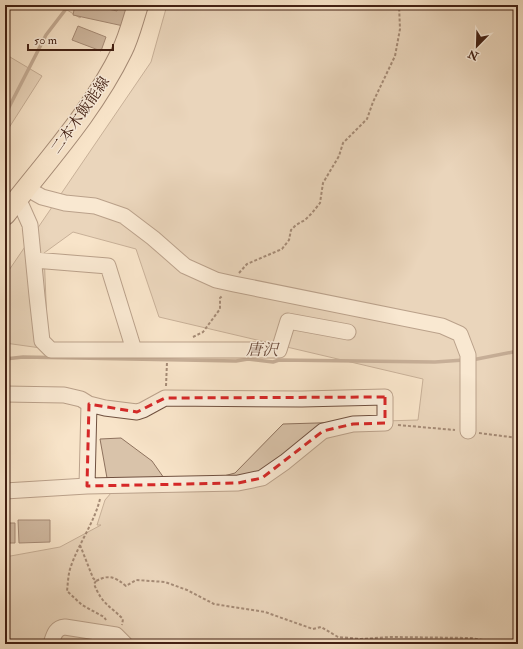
<svg xmlns="http://www.w3.org/2000/svg" width="523" height="649" font-family="'IM FELL Double Pica','Noto Serif JP',serif">
<style>
.green{fill:#d9c3aa;stroke:#8e725e}
.lines{fill:none;stroke-linecap:round;stroke-linejoin:round}
.stream{stroke:#8a6d5b;stroke-width:3.5}
.building{fill:#a18672;stroke:#422013}
.minor-casing{stroke:#705140;stroke-width:17}
.major-casing{stroke:#422013;stroke-width:22}
.path{stroke:#422013;stroke-width:2;stroke-dasharray:3 2;stroke-linecap:butt}
.minor{stroke:#faeddc;stroke-width:15}
.major{stroke:#f8e4c9;stroke-width:20}
.marked{fill:none;stroke:#d62828;stroke-width:3;stroke-dasharray:8 5;stroke-linejoin:round}
.labels{text-anchor:middle;stroke-width:3;stroke-linejoin:round;paint-order:stroke}
.street-label{font-size:15px;fill:#422013;stroke:#faeddc}
.water-label{font-size:16px;font-style:italic;fill:#6c4d3d;stroke:#faeddc}
</style>
<rect width="100%" height="100%" fill="#f8e4c9"/>
<filter id="stains"><feTurbulence type="fractalNoise" baseFrequency=".005" numOctaves="4"/><feColorMatrix values="0 0 0 0 .2 0 0 0 0 .09 0 0 0 0 .02 0 0 0 .5 -.17"/></filter>
<radialGradient id="worn" r=".72"><stop offset=".6" stop-color="#630" stop-opacity="0"/><stop offset="1" stop-color="#630" stop-opacity=".3"/></radialGradient>
<path class="green" d="M59,5H88L80,18Z
M167,5H518V644H5V557L60,547L101,525H97L105,500L111,493L167,491L235,473L283,424L418,420L423,379L159,317L136,249L73,232L44,253L48,349L5,343V276L151,62Z
M5,54L42,76L5,134Z
M121,438L152,461L164,478H107L100,439Z"/>
<g class="lines">
<path class="stream" d="M5,115L46,35L69,5
M5,359L23,357L236,361L248,359L273,362L279,360L435,362L464,360
M472,360L518,351"/>
</g>
<path class="building" d="M75,5H91L117,11L118,5H133L128,27L73,15Z
M78,26L106,37L101,51L72,40Z
M18,520H50V542L19,543Z
M5,523H15V543H5Z"/>
<g class="lines">
<defs>
<path id="minor" d="M26,188L42,197L65,203L95,206L124,216L153,238L185,266L216,280L234,284L442,326L460,334L468,355V431
M18,198L30,225L37,296L42,341L51,350H279L288,321L348,332
M34,260L108,266L134,350
M5,394L64,395L81,399L89,404L105,408L137,412L143,410L165,398L302,399L385,397V423L353,424L323,431L285,462L262,478L238,483L87,486L5,491
M87,486L89,404
M51,644C54,635 55,628 65,627L116,635L125,644"/>
<path id="major" d="M5,215C46,162 93,111 122,51C129,37 133,20 138,5"/>
</defs>
<use href="#minor" class="minor-casing"/>
<use href="#major" class="major-casing"/>
<path class="path" d="M239,273L247,264L282,249L289,240L291,230L296,225L305,220L312,213L320,203L323,183L339,156L343,143L367,119L373,102L395,56L400,29L399,5
M193,337L203,332L220,309V298L223,295
M166,386L167,362
M398,425L455,430
M479,433L518,438
M100,499C94,523 79,543 71,566C68,574 68,583 67,591L82,605L104,617L106,620
M80,545L93,578L96,581C109,574 115,577 126,586L136,580L165,582L187,590L214,604L265,612L313,629L321,627L338,637L361,639L390,637L471,638L507,644
M96,581L94,584C102,604 109,605 123,619L122,625"/>
<use href="#minor" class="minor"/>
<use href="#major" class="major"/>
</g>
<path d="M0 0H523V649H0ZM385,397V423L353,424L323,431L262,478L238,483L87,486L89,404L137,412L165,398Z" fill="#f8e4c9" fill-opacity=".55" fill-rule="evenodd"/>
<path class="marked" d="M385,397V423L353,424L323,431L262,478L238,483L87,486L89,404L137,412L165,398Z"/>
<g class="labels">
<g class="street-label">
<text transform="translate(80 115) rotate(-55)" y="5">二本木飯能線</text>
</g>
<g class="water-label">
<text transform="translate(262 349) rotate(1)" y="6">唐沢</text>
</g>
</g>
<rect width="523" height="649" fill="none" stroke="#f8e4c9" stroke-width="20"/>
<rect x="6" y="6" width="511" height="637" fill="none" stroke="#422013" stroke-width="2"/>
<rect x="10" y="10" width="503" height="629" fill="none" stroke="#422013"/>
<g transform="translate(477 46) rotate(203)" stroke="#faeddc" stroke-width="3" paint-order="stroke">
<path d="M0-3L7 15L0 10L-7 15Z" fill="#422013"/>
<text y="-6" font-size="11" font-weight="bold" text-anchor="middle" fill="#422013">N</text>
</g>
<path d="M28 44v6h85v-6" fill="none" stroke="#422013" stroke-width="2"/>
<text x="34" y="44" font-size="12" fill="#422013" stroke="#faeddc" stroke-width="3" paint-order="stroke">50 m</text>
<rect width="100%" height="100%" filter="url(#stains)"/>
<rect width="100%" height="100%" fill="url(#worn)"/>
</svg>
